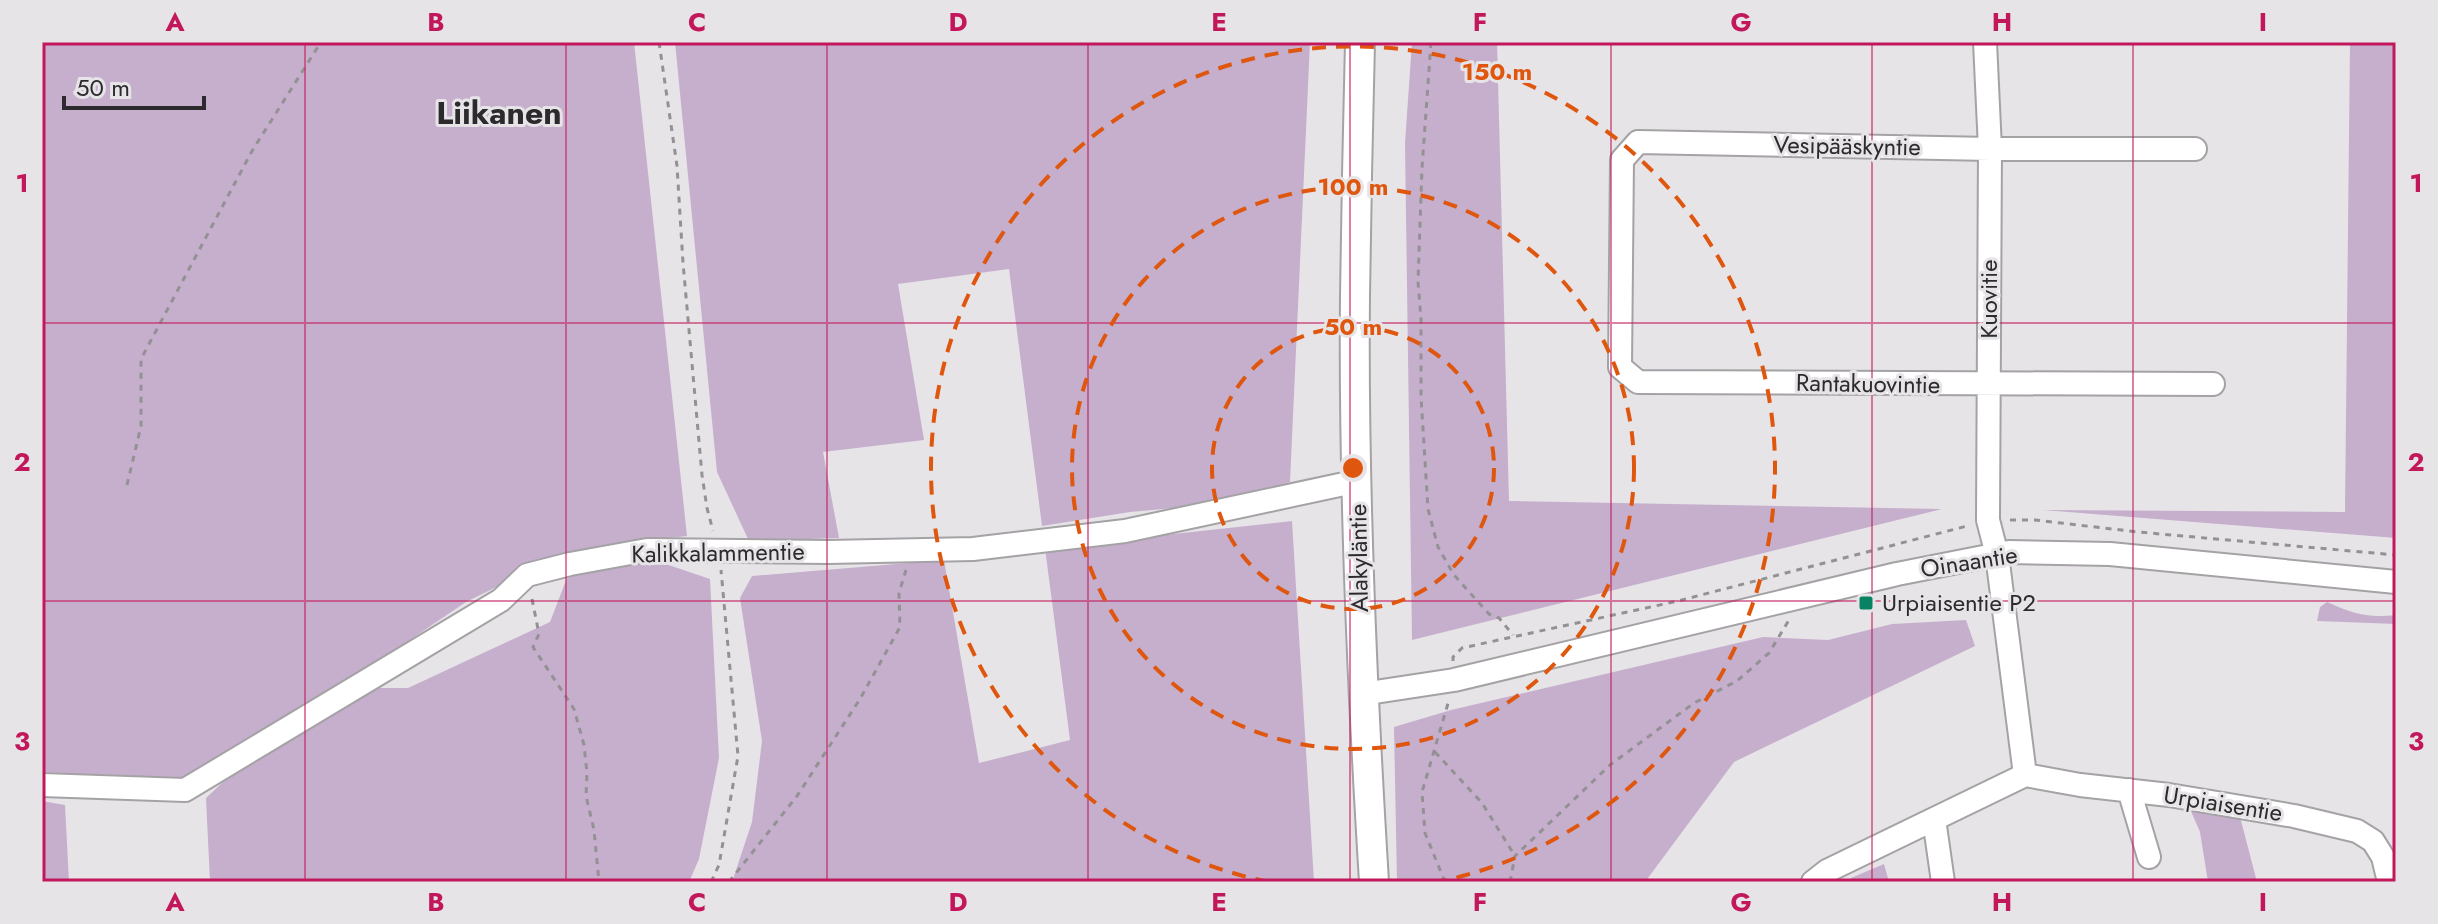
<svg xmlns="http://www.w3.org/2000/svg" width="2438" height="924" font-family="Jost,sans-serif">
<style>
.green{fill:#c6afcd}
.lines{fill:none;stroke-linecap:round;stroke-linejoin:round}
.minor-casing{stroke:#a5a2a6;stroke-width:26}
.major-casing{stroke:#a5a2a6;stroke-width:32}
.path{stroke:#949195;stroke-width:3;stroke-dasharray:6 6;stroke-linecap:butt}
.minor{stroke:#fff;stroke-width:22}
.major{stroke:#fff;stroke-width:28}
.grid{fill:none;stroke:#c2185b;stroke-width:2;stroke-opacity:0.55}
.ring{fill:none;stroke:#df570e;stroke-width:4;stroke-dasharray:14 10}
.poi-dot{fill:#078262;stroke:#e7e4e8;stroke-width:3}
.labels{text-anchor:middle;stroke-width:6;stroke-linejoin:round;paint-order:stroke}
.street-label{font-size:24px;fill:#2c2a2c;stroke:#e7e4e8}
.poi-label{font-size:24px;fill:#2c2a2c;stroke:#e7e4e8;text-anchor:start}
.district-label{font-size:32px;font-weight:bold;fill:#2c2a2c;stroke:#e7e4e8}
.centre{fill:#df570e;stroke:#e7e4e8;stroke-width:4}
.ring-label{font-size:24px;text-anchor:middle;font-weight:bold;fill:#df570e;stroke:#e7e4e8;stroke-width:6;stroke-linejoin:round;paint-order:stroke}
.neatline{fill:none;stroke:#c2185b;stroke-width:3}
.grid-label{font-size:26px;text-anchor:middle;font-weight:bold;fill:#c2185b}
</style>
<rect width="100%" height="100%" fill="#e7e4e8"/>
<path class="green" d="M42,42H634L687,536L632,542L525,573L466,602L275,731L204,772L174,780L42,772Z
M675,42H1310L1290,482L1197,506L1130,512L1042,526L1009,269L898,284L924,440L823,452L839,538L749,541L717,472Z
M1412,42H1497L1509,501L1942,509L1412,640L1405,143Z
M2350,42H2396V538L2043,510L2345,512Z
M1292,521L1314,882H732L752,822L762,741L740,598L752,576L944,560L979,763L1070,740L1045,548Z
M651,559L710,579L719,758L699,859L689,882H210L206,798L223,782L361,688H408L550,622L570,570Z
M2327,602C2354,614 2366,618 2396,615V624L2317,621L2320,607Z
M1966,620L1975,646L1734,762L1645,882H1397L1394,727L1451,710L1763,637L1828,640L1892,624Z
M42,801L65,805L69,882H42Z
M2190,809L2239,813L2257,882H2208L2200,832Z
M1884,864L1889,882H1852L1851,878Z"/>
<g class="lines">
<defs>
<path id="minor" d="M1985,42L1990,149L1988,520L1997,555L2025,775
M2195,149H1990L1638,142L1622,160L1620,367L1638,382L2213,384
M1362,694L1454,680L1897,574L2009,552L2110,554L2396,582
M42,785L185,790L501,600L527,575L570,564L647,550L828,552L973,549L1125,531L1358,481
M2129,790L2149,857
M1934,819L1943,882
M1813,882L1827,871L2025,775L2080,785L2169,795L2294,816L2357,831L2373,841L2383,857L2389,882"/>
<path id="major" d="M1360,42C1358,127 1356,211 1355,296C1353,491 1362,687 1374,882"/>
</defs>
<use href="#minor" class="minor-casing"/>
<use href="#major" class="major-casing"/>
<path class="path" d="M659,42L677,166L683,263L702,475L707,508L713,531
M1431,42L1422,168L1418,282L1421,319V397L1428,509L1438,547L1454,575L1489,614L1499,618L1513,635
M2394,42L2396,48
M127,485L141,426V359L252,151L321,42
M2010,520H2035L2138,532L2396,555
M532,599L539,634L533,647L574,709L584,745L587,773L586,796L594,830L599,882
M1453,661V657L1462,648L1678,601L1967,526
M1435,752L1482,803L1515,856
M711,882L719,865L738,756L721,570
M729,882L797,796L860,699L900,627L899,593L906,570
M1445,882L1425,833L1422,792L1449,700
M1510,882L1515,856L1610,765L1694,703L1737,681L1769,653L1789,620"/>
<use href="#minor" class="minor"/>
<use href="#major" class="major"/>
</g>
<path class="grid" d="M305,42V882M566,42V882M827,42V882M1088,42V882M1350,42V882M1611,42V882M1872,42V882M2133,42V882M42,323H2396M42,601H2396"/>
<g class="ring">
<circle cx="1353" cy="468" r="141"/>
<circle cx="1353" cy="468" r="281"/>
<path d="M1269 882A422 422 0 1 1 1437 882"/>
</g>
<rect class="poi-dot" x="1858" y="595" width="16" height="16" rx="4"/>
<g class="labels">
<g class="street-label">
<text transform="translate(1847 146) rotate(1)" y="8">Vesipääskyntie</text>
<text transform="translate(1989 299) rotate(-90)" y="8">Kuovitie</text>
<text transform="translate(1868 384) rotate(1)" y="8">Rantakuovintie</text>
<text transform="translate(718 553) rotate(-1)" y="8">Kalikkalammentie</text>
<text transform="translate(1359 558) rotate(-91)" y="8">Alakyläntie</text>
<text transform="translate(1969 562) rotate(-9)" y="8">Oinaantie</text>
<text transform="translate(2223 804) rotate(9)" y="8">Urpiaisentie</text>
</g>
<g class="poi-label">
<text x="1882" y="611">Urpiaisentie P2</text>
</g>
<g class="district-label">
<text x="499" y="124">Liikanen</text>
</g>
</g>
<circle cx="1353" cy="468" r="12" class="centre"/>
<g class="ring-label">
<text x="1497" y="80">150 m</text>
<text x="1353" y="195">100 m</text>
<text x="1353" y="335">50 m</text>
</g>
<rect width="2438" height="924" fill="none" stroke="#e7e4e8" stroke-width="88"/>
<path d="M64 96v12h140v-12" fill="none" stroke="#2c2a2c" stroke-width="4"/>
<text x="76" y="96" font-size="24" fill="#2c2a2c" stroke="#e7e4e8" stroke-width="6" paint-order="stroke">50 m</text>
<rect x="44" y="44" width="2350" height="836" class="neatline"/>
<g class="grid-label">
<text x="175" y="31">A</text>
<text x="436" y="31">B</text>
<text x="697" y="31">C</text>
<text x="958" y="31">D</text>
<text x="1219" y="31">E</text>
<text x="1480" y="31">F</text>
<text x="1741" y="31">G</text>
<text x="2002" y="31">H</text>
<text x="2263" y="31">I</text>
<text x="22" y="192">1</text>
<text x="2416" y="192">1</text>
<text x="22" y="471">2</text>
<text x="2416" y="471">2</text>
<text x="22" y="750">3</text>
<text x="2416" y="750">3</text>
<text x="175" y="911">A</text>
<text x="436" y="911">B</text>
<text x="697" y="911">C</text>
<text x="958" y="911">D</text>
<text x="1219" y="911">E</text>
<text x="1480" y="911">F</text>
<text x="1741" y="911">G</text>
<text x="2002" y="911">H</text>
<text x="2263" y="911">I</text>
</g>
</svg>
